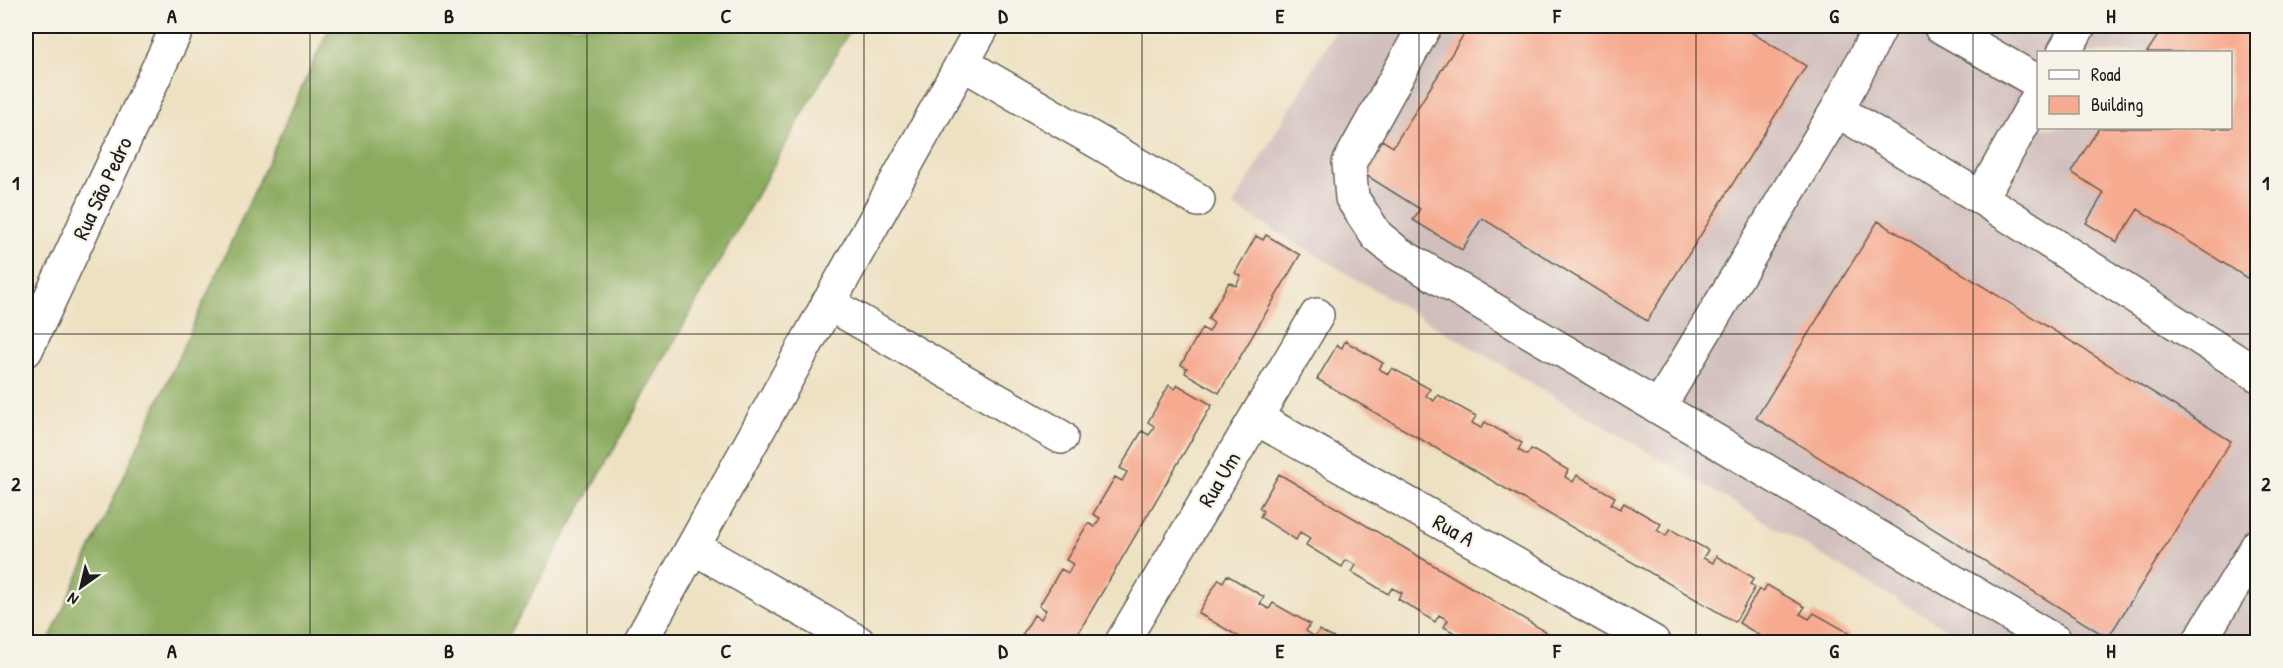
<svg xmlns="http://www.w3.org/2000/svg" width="2283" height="668" font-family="'Patrick Hand',sans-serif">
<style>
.industrial{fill:#d1bfbd;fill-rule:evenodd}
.forest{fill:#8bab5f;stroke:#54643e;stroke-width:1.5}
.building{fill:#f6ab91}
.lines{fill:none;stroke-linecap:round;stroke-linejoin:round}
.minor-casing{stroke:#666156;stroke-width:36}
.minor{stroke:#fff;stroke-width:33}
.grid{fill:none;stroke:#1c1c1c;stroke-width:1.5;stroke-opacity:0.55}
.labels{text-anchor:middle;stroke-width:4.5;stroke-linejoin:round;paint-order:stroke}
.street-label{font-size:22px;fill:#1c1c1c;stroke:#f7f3e8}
.neatline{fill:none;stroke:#1c1c1c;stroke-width:2}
.grid-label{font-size:20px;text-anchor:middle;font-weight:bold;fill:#1c1c1c}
</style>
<rect width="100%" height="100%" fill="#f7f3e8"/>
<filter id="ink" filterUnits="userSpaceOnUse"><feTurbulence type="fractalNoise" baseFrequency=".0167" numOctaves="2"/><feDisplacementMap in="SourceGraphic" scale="12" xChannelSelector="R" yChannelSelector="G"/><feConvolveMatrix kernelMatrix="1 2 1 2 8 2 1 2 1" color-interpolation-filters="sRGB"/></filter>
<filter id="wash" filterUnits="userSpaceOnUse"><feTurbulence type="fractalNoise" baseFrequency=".008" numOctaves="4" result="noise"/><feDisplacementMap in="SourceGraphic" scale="24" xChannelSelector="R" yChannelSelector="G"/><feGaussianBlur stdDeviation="1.35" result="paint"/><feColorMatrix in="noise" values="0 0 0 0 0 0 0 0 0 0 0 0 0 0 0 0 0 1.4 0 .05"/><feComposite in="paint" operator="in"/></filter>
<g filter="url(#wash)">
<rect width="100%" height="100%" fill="#eee1c2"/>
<path class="industrial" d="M1338,26H2257V642H1968L1233,206ZM2038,52H2230V128H2038Z"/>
<path class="forest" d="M330,26H852L505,642H48Z"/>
<g id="blocks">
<path class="building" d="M1469,26H1741L1806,66L1647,321L1482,218L1462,250L1413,220L1420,209L1361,172L1382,140L1393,147Z
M2164,26H2258V285L2138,209L2117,242L2086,223L2104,193L2071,172L2099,128H2230V52H2147Z
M1878,221L2231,441L2108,638L1756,418Z
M1266,235L1300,255L1219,393L1185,373L1187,368L1181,365L1202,328L1209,332L1214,323L1208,319L1229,282L1236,286L1241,276L1235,273L1256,236L1263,240Z
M1345,341L1383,363L1379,369L1388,374L1392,368L1430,389L1426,396L1434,401L1438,395L1476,416L1472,423L1481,428L1485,422L1522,443L1518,450L1527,455L1531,449L1568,470L1565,477L1573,482L1577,475L1615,497L1611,504L1620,509L1624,503L1661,524L1657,530L1666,536L1670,529L1708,550L1703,558L1713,563L1716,556L1754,578L1750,584L1755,587L1735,622L1317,379L1337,345L1342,348Z
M1169,385L1175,389L1178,385L1212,405L1073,642H1018L1034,615L1041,619L1046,610L1039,606L1061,569L1068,573L1073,564L1066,560L1088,523L1095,527L1100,518L1093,514L1115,477L1122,481L1127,472L1120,468L1142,431L1149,435L1152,431L1154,426L1148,422Z
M1279,474L1418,556L1563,642H1470L1444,627L1448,620L1439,615L1435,622L1398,599L1402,593L1392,588L1388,594L1352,572L1356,565L1346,560L1342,567L1306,545L1310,538L1300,532L1296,540L1260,517L1263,511L1259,508Z
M1227,575L1264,597L1260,604L1269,609L1273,603L1310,624L1306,631L1315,637L1319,630L1341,642H1248L1198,613L1219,579L1223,582Z
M1767,585L1805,607L1800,614L1809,619L1814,613L1851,634L1847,641L1849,642H1771L1739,623L1759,589L1763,592Z"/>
</g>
</g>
<g filter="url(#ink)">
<use href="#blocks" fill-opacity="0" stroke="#666156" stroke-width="1.5"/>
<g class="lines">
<defs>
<path id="minor" d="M1425,26L1349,163L1352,198L1377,236L1399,254L2056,642
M1940,26L2038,82
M2064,52L2079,26
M962,63L1198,200
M1837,110L1981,198L2258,375
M1981,198L2038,97
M828,303L1061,437
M26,350L178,26
M1659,407L1837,110L1881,26
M1256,418L1653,642
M693,547L858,642
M640,642L983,26
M1122,642L1317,315
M2199,642L2258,545"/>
</defs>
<use href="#minor" class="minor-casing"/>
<use href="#minor" class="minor"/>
</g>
</g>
<path class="grid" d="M310,26V642M587,26V642M864,26V642M1142,26V642M1419,26V642M1696,26V642M1973,26V642M26,334H2258"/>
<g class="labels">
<g class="street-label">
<text transform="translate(102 188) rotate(-65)" y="8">Rua São Pedro</text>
<text transform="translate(1219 479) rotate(-59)" y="8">Rua Um</text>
<text transform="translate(1454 530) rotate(29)" y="8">Rua A</text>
</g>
</g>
<rect width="2283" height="668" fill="none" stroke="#f7f3e8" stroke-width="66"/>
<rect x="2037" y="51" width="195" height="78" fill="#f7f3e8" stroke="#9f9d96" stroke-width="1.5"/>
<rect x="2049" y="70" width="30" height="9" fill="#ffffff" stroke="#9f9d96" stroke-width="1.5"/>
<text x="2091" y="81" font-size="18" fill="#1c1c1c">Road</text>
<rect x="2049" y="96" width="30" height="18" fill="#f6ab91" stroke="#9f9d96" stroke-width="1.5"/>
<text x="2091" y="111" font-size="18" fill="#1c1c1c">Building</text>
<g transform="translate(81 587) rotate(214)" stroke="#f7f3e8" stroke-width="4.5" paint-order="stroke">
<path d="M0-4.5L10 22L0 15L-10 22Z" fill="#1c1c1c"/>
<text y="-9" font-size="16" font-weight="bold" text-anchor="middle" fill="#1c1c1c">N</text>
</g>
<rect x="33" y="33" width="2217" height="602" class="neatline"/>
<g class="grid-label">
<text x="172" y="23">A</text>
<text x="449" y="23">B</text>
<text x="726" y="23">C</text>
<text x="1003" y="23">D</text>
<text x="1280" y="23">E</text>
<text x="1557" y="23">F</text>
<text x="1834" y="23">G</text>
<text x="2111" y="23">H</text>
<text x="16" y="190">1</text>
<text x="2266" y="190">1</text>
<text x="16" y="491">2</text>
<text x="2266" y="491">2</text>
<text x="172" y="658">A</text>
<text x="449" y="658">B</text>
<text x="726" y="658">C</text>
<text x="1003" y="658">D</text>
<text x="1280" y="658">E</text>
<text x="1557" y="658">F</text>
<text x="1834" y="658">G</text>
<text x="2111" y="658">H</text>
</g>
</svg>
